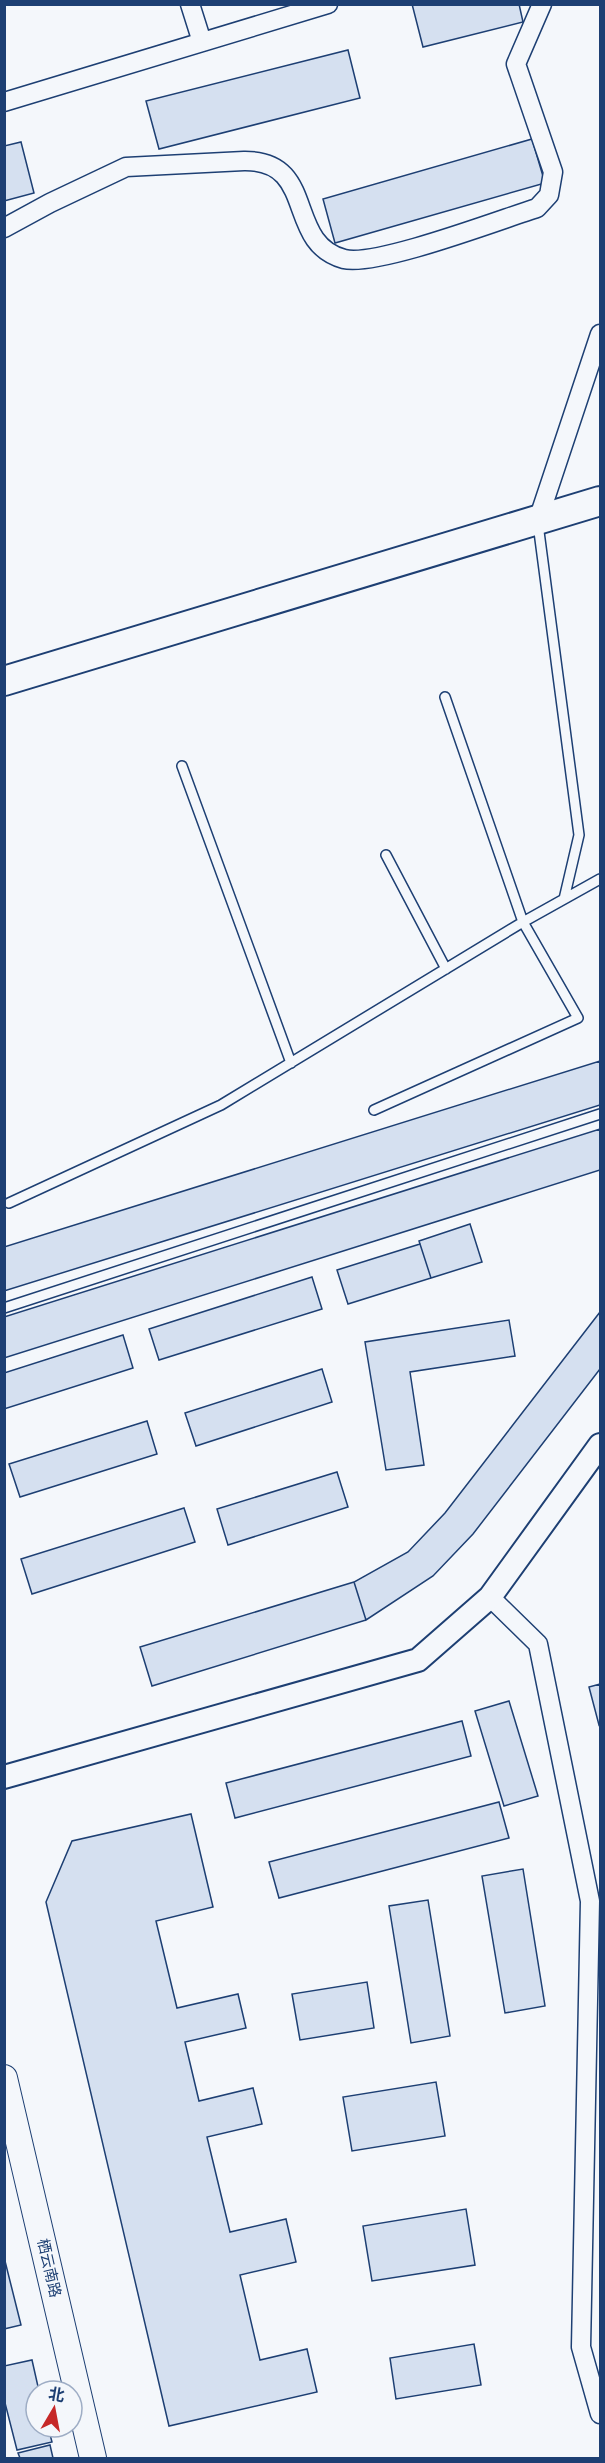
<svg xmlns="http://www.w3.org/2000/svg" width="605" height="2463" font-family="'DejaVu Sans','Noto Sans SC',sans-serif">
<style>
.building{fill:#d5e0f0;stroke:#1d3f73;stroke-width:1.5}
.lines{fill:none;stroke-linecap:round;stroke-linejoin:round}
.service-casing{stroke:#1d3f73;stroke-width:12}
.minor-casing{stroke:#1d3f73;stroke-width:21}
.tertiary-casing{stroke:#1d3f73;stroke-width:26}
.secondary-casing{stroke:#1d3f73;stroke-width:28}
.primary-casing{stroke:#1d3f73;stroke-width:32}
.service{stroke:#f4f7fb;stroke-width:9}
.minor{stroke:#f4f7fb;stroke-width:18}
.tertiary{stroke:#f4f7fb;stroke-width:22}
.secondary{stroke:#f4f7fb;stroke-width:26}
.primary{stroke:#f4f7fb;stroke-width:28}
.labels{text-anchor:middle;stroke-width:4.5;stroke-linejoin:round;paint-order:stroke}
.street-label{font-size:15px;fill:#1d3f73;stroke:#f4f7fb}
</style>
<rect width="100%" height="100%" fill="#f4f7fb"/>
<path class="building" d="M412,4H519L523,22L423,47Z
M348,50L360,98L159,149L146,101Z
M532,139L545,183L335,243L323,199Z
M21,142L34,193L4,201V146Z
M600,1061V1105L4,1291V1247Z
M600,1129V1170L4,1358V1317Z
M470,1224L482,1262L431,1278L419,1241Z
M420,1244L431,1278L348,1304L337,1270Z
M312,1277L322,1309L159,1360L149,1329Z
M600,1312V1369L473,1534L433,1576L366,1620L354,1582L408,1552L445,1513Z
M509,1320L515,1356L410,1372L424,1465L386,1470L365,1342Z
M123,1335L133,1368L4,1409V1373Z
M322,1369L332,1402L196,1446L185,1413Z
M147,1421L157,1454L20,1497L9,1464Z
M337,1472L348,1507L228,1545L217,1509Z
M184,1508L195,1542L32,1594L21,1559Z
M354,1582L366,1620L152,1686L140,1647Z
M600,1684V1724L599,1725L589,1687Z
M509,1701L538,1796L504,1806L475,1711Z
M462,1721L471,1756L235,1818L226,1783Z
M499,1802L509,1838L279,1898L269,1862Z
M191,1814L213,1907L156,1921L177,2008L238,1994L246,2028L185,2042L199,2101L253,2088L262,2124L207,2137L230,2232L286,2219L296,2262L240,2275L260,2360L307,2349L317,2392L169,2426L46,1902L72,1841Z
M523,1869L545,2006L505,2013L482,1876Z
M428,1900L450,2036L411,2043L389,1906Z
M367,1982L374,2028L300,2040L292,1994Z
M436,2082L445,2136L352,2151L343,2097Z
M466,2209L475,2265L372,2281L363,2226Z
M4,2257L21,2325L4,2329Z
M474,2344L481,2385L396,2399L390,2358Z
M32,2360L39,2391H36V2427H48L52,2442L17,2450L4,2399V2366Z
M50,2445L53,2458H20L18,2453Z"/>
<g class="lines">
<defs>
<path id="service" d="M538,524L579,835L564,899
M182,766L291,1063
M386,855L446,969
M374,1110L578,1018L523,922L445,697
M9,1203L221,1105L523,922L600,879
M4,1308L600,1114"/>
<path id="minor" d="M190,4L202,42
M4,102L328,4
M4,228L50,203L126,167L244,161C318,160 284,243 344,259C376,267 499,220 537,208L549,195L553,172L516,64L542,4
M538,520L600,334
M490,1597L538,1644L590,1901L581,2347L600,2414"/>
<path id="tertiary" d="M4,1777L418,1660L490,1597L600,1445"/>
<path id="secondary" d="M4,2078L93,2458"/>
<path id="primary" d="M4,681L600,501"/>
</defs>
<use href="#service" class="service-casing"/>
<use href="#minor" class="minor-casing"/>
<use href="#tertiary" class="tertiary-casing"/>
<use href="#secondary" class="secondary-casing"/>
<use href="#primary" class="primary-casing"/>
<use href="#service" class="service"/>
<use href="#minor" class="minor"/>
<use href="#tertiary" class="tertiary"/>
<use href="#secondary" class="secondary"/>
<use href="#primary" class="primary"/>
</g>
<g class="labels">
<g class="street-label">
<text transform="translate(49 2268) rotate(77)" y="5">栖云南路</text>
</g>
</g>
<rect width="605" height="2463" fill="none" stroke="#1d3f73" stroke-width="12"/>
<g transform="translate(54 2409) rotate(10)"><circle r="28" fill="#f4f7fb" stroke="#9eadc5" stroke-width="1.5"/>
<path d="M0-4.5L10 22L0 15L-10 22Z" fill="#c62828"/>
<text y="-9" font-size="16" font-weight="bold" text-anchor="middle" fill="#1d3f73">北</text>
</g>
</svg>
